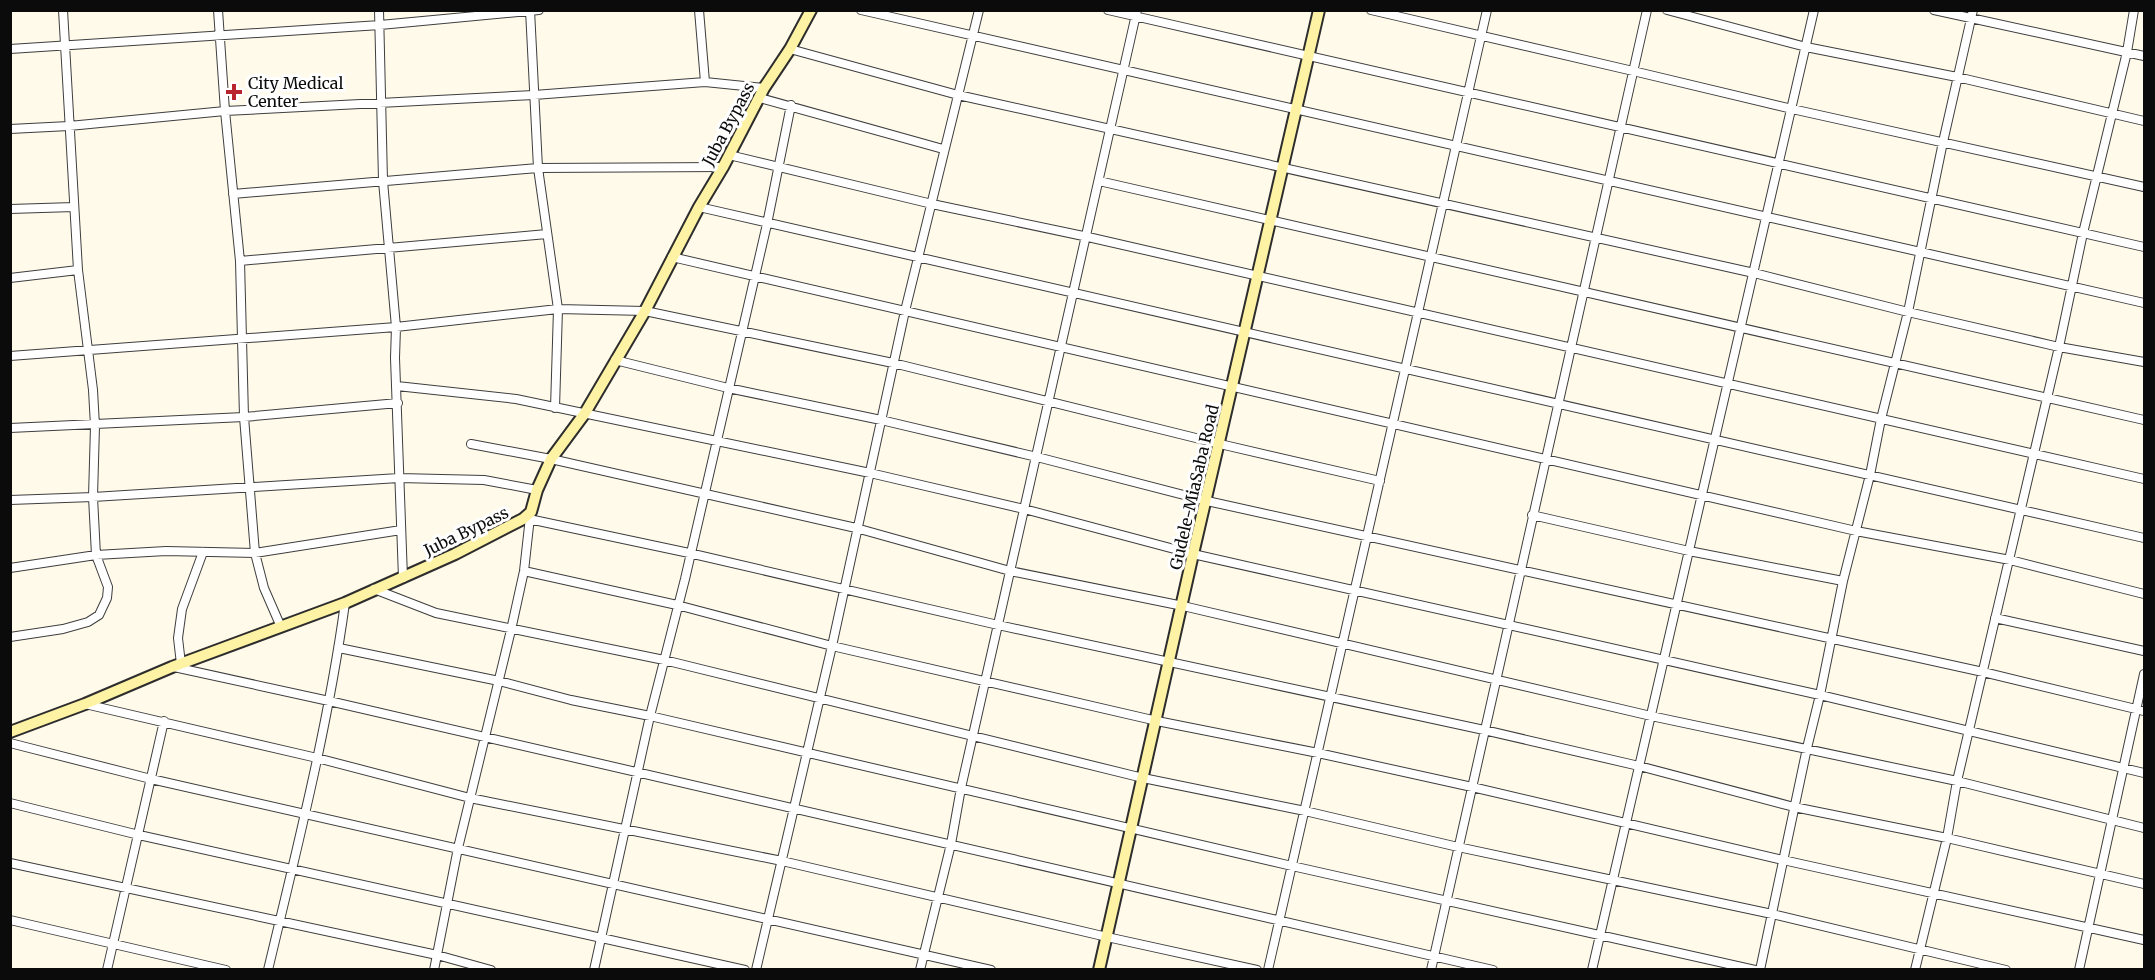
<svg xmlns="http://www.w3.org/2000/svg" width="2155" height="980" font-family="Merriweather,serif">
<style>
.lines{fill:none;stroke-linecap:round;stroke-linejoin:round}
.street-casing{stroke:#3e3e3e;stroke-width:10}
.secondary-casing{stroke:#2d2d2d;stroke-width:14}
.street{stroke:#fff;stroke-width:8}
.secondary{stroke:#fef3a5;stroke-width:10}
.poi-dot{fill:#b9252e;stroke:#fff;stroke-width:2}
.labels{text-anchor:middle;stroke-width:6;stroke-linejoin:round;paint-order:stroke}
.poi-label{font-size:16px;fill:#0b0b0b;stroke:#fff;text-anchor:start}
.street-label{font-size:16px;fill:#0b0b0b;stroke:#fff}
</style>
<rect width="100%" height="100%" fill="#fffaea"/>
<g class="lines">
<defs>
<path id="street" d="M218,10L225,111L240,261L244,417L255,553L264,588L281,627
M379,10L383,181L396,327L395,358L403,578
M530,10L538,168L558,309L555,408
M699,10L705,82
M861,10L2144,303
M1108,10L2144,247
M1371,10L1633,71L1792,109L2144,187
M1667,10L1806,47L1957,77L2144,121
M1934,10L2144,56
M10,49L380,25L539,10
M790,49L958,95L1754,273L1908,312L2059,347L2144,362
M760,98L943,149
M10,129L69,126L225,111L534,95L705,82L764,88
M729,155L932,204L1088,237L2144,479
M1099,181L2144,420
M233,194L538,168L723,167
M699,207L2144,538
M10,209L74,207
M672,257L1856,531L2010,560L2144,594
M240,261L547,234
M10,278L78,270
M10,356L396,327L558,309L645,311L893,363L1220,444L1380,481
M615,360L728,388L881,420L1037,457L1207,501L1983,672L2144,711
M397,386L516,399L870,473L1024,509L1193,554L1820,695L2144,773
M10,428L244,417L398,403
M471,444L551,459L856,528L1010,571L1183,606L1651,716L1957,781L2144,828
M10,500L93,497L399,478L484,480L537,490
M1532,515L1689,551L1843,581
M529,519L689,553L998,625L1484,730L1639,766L1794,807L1947,838L2144,884
M10,568L96,555L166,551L255,553L401,530
M524,571L677,605L832,646L1157,721L1318,753L1472,787L1783,860L2144,940
M374,589L436,613L664,660L1143,778L1305,811L1458,847L1772,914L2006,970
M1995,618L2144,651
M10,637L63,629L88,622L99,615L107,598L108,587L96,555L93,497L95,426L93,390L78,270L63,10
M339,648L499,681L571,700L650,716L1292,866L1755,970
M181,664L178,638L182,609L203,552
M174,667L329,701L1493,970
M85,704L317,758L470,798L782,861L1107,937L1257,970
M10,743L151,779L991,970
M10,803L139,835L745,970
M10,863L437,955L491,970
M10,920L226,970
M107,970L164,721
M268,970C297,848 328,727 345,603
M434,970L458,848L511,630L524,571L530,517
M594,970L650,716L685,579L767,224L791,105
M756,970L832,646L905,311L979,10
M920,970L951,844L961,788L1137,10
M1268,970L1487,10
M1431,970L1647,10
M1592,970L1814,10
M1760,970L1807,748L1820,695L1843,581L1870,475L1881,419L1908,312L1943,142L1973,10
M1915,970L1947,838L1957,781L2059,347L2083,233L2127,52L2134,10
M2079,970L2144,674"/>
<path id="secondary" d="M10,732L85,704L172,667L345,603L455,554L523,519L531,512L537,490L551,459L585,413L645,311L699,207L723,167L764,88L790,49L811,10
M1099,970L1193,554L1319,10"/>
</defs>
<use href="#street" class="street-casing"/>
<use href="#secondary" class="secondary-casing"/>
<use href="#street" class="street"/>
<use href="#secondary" class="secondary"/>
</g>
<path class="poi-dot" d="M231 83h6v6h6v6h-6v6h-6v-6h-6v-6h6z"/>
<g class="labels">
<g class="poi-label">
<text x="248" y="89">City Medical<tspan x="248" dy="18">Center</tspan></text>
</g>
<g class="street-label">
<text transform="translate(728 124) rotate(-62)" y="6">Juba Bypass</text>
<text transform="translate(1194 487) rotate(-77)" y="6">Gudele-MiaSaba Road</text>
<text transform="translate(466 531) rotate(-26)" y="6">Juba Bypass</text>
</g>
</g>
<rect width="2155" height="980" fill="none" stroke="#0b0b0b" stroke-width="24"/>
</svg>
